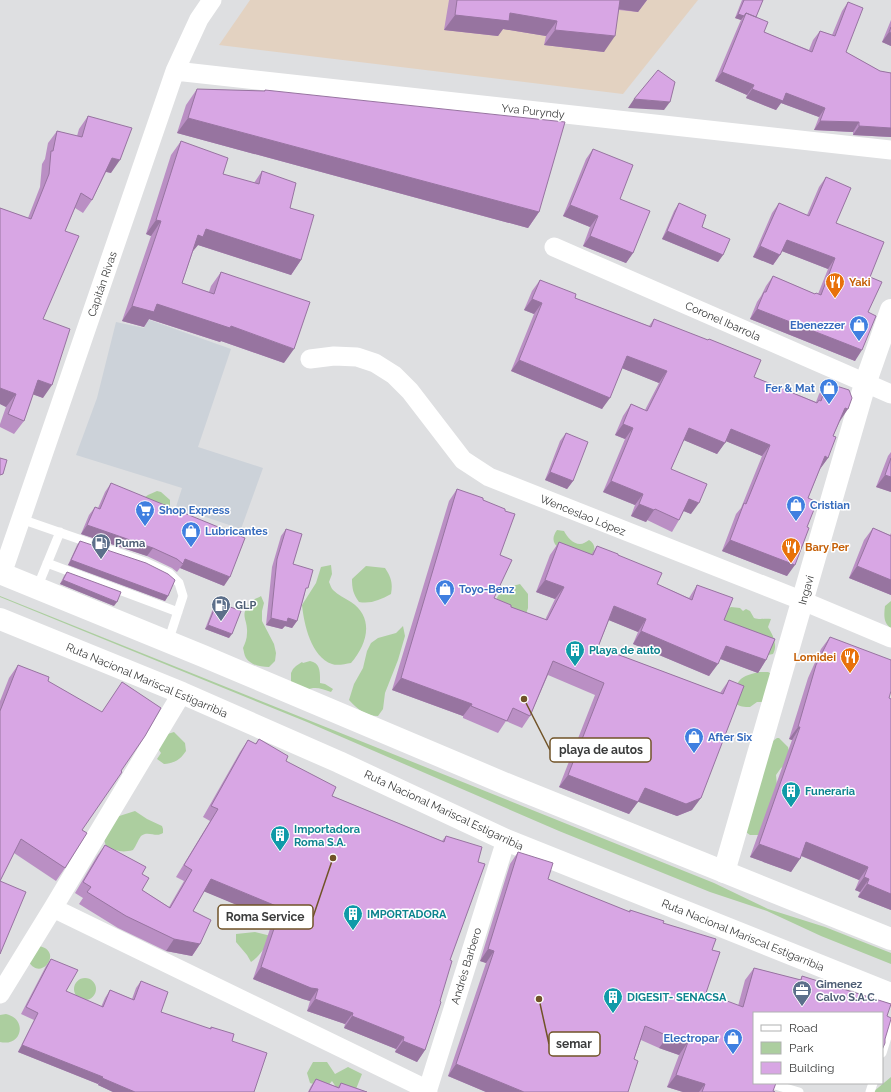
<svg xmlns="http://www.w3.org/2000/svg" width="891" height="1092" font-family="Raleway,sans-serif">
<style>
.built{fill:#ccd2d9}
.medical{fill:#e3d2c1}
.green{fill:#acce9f}
.lines{fill:none;stroke-linecap:round;stroke-linejoin:round}
.service{stroke:#fff;stroke-width:9}
.minor{stroke:#fff;stroke-width:19}
.tertiary{stroke:#fff;stroke-width:22}
.trunk{stroke:#fff;stroke-width:22}
.wall{fill:#ba8fc4}
.shaded-wall{fill:#9774a0}
.building{fill:#d8a6e4;stroke:#9774a0}
.labels{text-anchor:middle;stroke-width:3;stroke-linejoin:round;paint-order:stroke}
.street-label{font-size:11px;fill:#3a3b3b;stroke:#fff}
.food-label{font-size:11px;font-weight:bold;fill:#c56008;stroke:#fff;text-anchor:start}
.shop-label{font-size:11px;font-weight:bold;fill:#366cbe;stroke:#fff;text-anchor:start}
.service-label{font-size:11px;font-weight:bold;fill:#4e5e75;stroke:#fff;text-anchor:start}
.culture-label{font-size:11px;font-weight:bold;fill:#0d838f;stroke:#fff;text-anchor:start}
.leader{fill:none;stroke:#705327;stroke-width:1.5}
.callout-dot{fill:#705327;stroke:#fff;stroke-width:1.5}
.callout{fill:#fff;stroke:#705327;stroke-width:1.5}
.callout-label{font-size:12px;text-anchor:middle;font-weight:bold;fill:#3a3b3b}
</style>
<rect width="100%" height="100%" fill="#dedfe1"/>
<path class="built" d="M147,319L231,349L198,447L263,468L241,529L176,507L182,488L76,455L97,398L116,322L144,328Z"/>
<path class="medical" d="M250,0H698L623,94L219,45Z"/>
<path class="green" d="M157,491L161,492L170,500V509L142,499L148,495Z
M557,530L564,531C567,537 573,544 580,544C583,544 586,542 589,540C595,544 596,549 592,555L559,548C552,543 552,537 557,530Z
M331,565L332,574L329,582C330,584 331,588 333,590C338,595 345,598 351,602C375,618 367,645 351,663C345,664 337,666 332,664C311,657 304,624 302,605L316,583L321,567Z
M366,566L385,568C391,577 393,583 391,594C380,600 371,604 359,602C353,594 352,588 352,579Z
M520,584L528,594V608L525,617L496,600C503,585 506,588 520,584Z
M0,596L562,822L714,883L768,909L825,927L891,953V964L821,936L767,911L710,892L559,831L307,722L0,597Z
M261,596L264,603L262,611V621L274,644L276,653L275,661L269,667C260,667 251,665 246,658C244,655 244,651 243,648C245,643 247,639 247,633C248,619 239,616 250,603C253,599 258,598 261,596Z
M891,601V628C883,623 884,614 885,606Z
M731,607L740,608L743,611L746,609L750,611L754,618C760,620 765,618 771,619L768,627C773,635 778,645 773,654L768,655L719,623L728,609Z
M403,626L405,636L398,660L385,693L383,709L378,716C366,716 357,709 349,700L354,684L363,668L367,651L371,643L378,638L396,633Z
M310,661C321,663 320,673 320,683L325,684L333,689L331,692C322,689 315,686 307,690L291,682V673L293,669L296,666L302,662L303,663Z
M759,672H768L774,675L767,702H757L750,707C745,707 739,707 735,703C736,682 736,677 759,672Z
M174,732L185,743L186,751C180,760 175,763 164,764L157,759L161,753L157,747L161,736Z
M777,738H779L788,747L790,755L788,763L781,768L776,775L780,819L758,835H750L743,830L763,748Z
M135,811L147,819L162,826L163,829V833C156,838 148,830 141,836C138,840 136,846 133,850C122,853 116,851 106,846L103,836L113,818Z
M255,932L271,936C269,942 267,945 263,950C259,955 257,958 251,962L247,955L236,942V934Z
M39,946C64,951 41,982 29,962Z
M74 989a11 11 0 1 1 22 0a11 11 0 1 1-22 0Z
M6,1014C28,1019 22,1047 0,1042V1015Z
M313,1062H327L335,1074L348,1067L362,1074L356,1089L346,1091L336,1087L332,1081L326,1088L310,1083L307,1073Z
M891,1077V1092H873Z"/>
<g class="lines">
<path class="service" d="M21,519L145,562L169,573L179,583L183,596L168,642
M47,563L178,612
M37,588L60,532
M882,1053L891,1024
M775,1085L799,1092
M870,1092L873,1083"/>
<path class="minor" d="M175,71L891,150
M554,247L891,394
M310,359L334,356L357,357L375,363L394,375L410,391L463,460L489,477L803,601L891,638
M2,574L175,71L199,19L212,0
M53,908L428,1090
M0,994L53,908L182,693
M427,1092L506,840"/>
<path class="tertiary" d="M724,872L865,384L891,310"/>
<path class="trunk" d="M0,573L203,656L511,786L891,939
M0,619L182,693L339,762L506,840L891,994"/>
</g>
<path class="wall" d="M449,0H647L638,12L619,10L604,52L544,45L546,36L503,29L498,36L444,30Z
M742,0H763L756,17L764,32L809,50L813,40L820,31L832,35L842,11L848,2L846,52L880,71L891,73V137L853,135V132L814,130L819,117L781,103L776,110L746,98L747,95L715,81L740,22L741,20L735,18Z
M891,20V46L882,42Z
M197,89L264,91L265,90L539,212L528,228L177,133L186,105Z
M88,116L111,173L106,172L92,200L83,213L75,208L65,231L43,319V398L33,394L24,421L14,434L0,427V424L6,407L0,404V208L28,218L40,187L42,164L45,159L48,143L57,131L77,136L79,129Z
M181,141L223,174L254,183L262,171L290,208L301,260L291,275L198,245L193,251L182,283L209,292L211,286L221,272L284,363L221,341L220,342L149,319L144,327L122,321L151,236L146,234L171,155Z
M593,149L633,253L626,263L583,246L590,227L563,216L586,159Z
M826,177L836,223L870,277L868,312L855,361L750,319L757,302L761,296L766,286L773,276L815,294H818L828,269L782,251L780,255L773,265L753,257L772,213L779,203L807,215L819,187Z
M679,203L702,227L723,255L718,262L662,239L674,211Z
M540,280L575,298L649,326L654,319L754,377L816,402L819,394L827,383L840,421L833,436L828,458L820,469L808,498L787,576L722,551L736,514L741,508L762,456L726,441L717,454L684,440L671,469L691,514L684,511L679,520L672,532L647,520L646,522L631,516L635,505L603,492L625,439L615,435L623,416L631,404L645,410L659,383L622,368L602,409L511,371L534,314L524,310L532,291Z
M566,433L573,481L567,489L545,480L560,441Z
M891,452V492L876,487L888,456Z
M111,483L224,586L180,568L177,572L172,568L147,556L81,534L89,515L95,507L98,508L105,492Z
M457,489L483,500L505,511L500,555L494,598L511,607L545,620L555,599L536,592L550,555L559,542L591,555L597,546L618,555L657,584L689,598L697,585L724,620L766,660L758,673L720,659L709,676L633,644L638,632L609,620L598,647L720,693L729,680L692,810L677,816L638,801L629,814L559,787L595,695L548,675L530,716L522,728L506,721L498,733L463,718V716L392,690L449,501Z
M873,528L890,535L891,533V595L849,578L864,540Z
M286,529L293,564L305,593L297,621L292,628L285,626L282,629L266,625L272,567L281,536Z
M80,541L168,596L165,601L68,565L77,545Z
M67,572L114,606L60,584L64,576Z
M217,602L229,638L205,629L214,606Z
M830,637L889,698L891,910L858,897L860,892L855,890L859,880L801,856L791,872L750,857L792,740L789,739L808,678L821,649Z
M18,665L48,681L82,830L65,868L56,881L14,853L0,881V954V701L9,678Z
M259,739L286,761L332,796L442,841L446,836L450,960L425,1050L417,1062L395,1052L396,1049L344,1028L345,1024L307,1011L310,1001L303,999L253,979L273,920L204,891L193,911L200,944L192,956L166,951L118,928L79,904L83,898L75,893L97,856L105,845L142,874V890L169,907L184,881L176,877L210,821L203,817L240,752L248,740L255,744Z
M518,852L548,879L629,912L630,910L663,923L712,950L706,993L738,1006L745,980L754,968L800,980L802,976L891,1004L754,1013L773,1091L775,1092H683L667,1087L679,1055L659,1048L641,1040L634,1059L628,1092H486L448,1076L486,963L480,961L510,864Z
M51,959L66,991L101,1007L105,998L110,990L132,999L136,988L141,981L161,1012L210,1029L211,1027L232,1041L254,1092H113L98,1085V1084L18,1052L34,1020L21,1014L46,966Z
M316,1079L338,1087L341,1083L367,1092H308L311,1086Z"/>
<path class="shaded-wall" d="M616,0H647L638,12L611,8Z
M510,13L557,21L546,36L503,29L498,36L444,30L455,15Z
M738,14L744,16L741,20L735,18Z
M555,30L615,36L604,52L544,45Z
M889,32L891,33V46L882,42Z
M722,72L754,85L747,95L715,81Z
M752,89L786,93L825,108L819,117L781,103L776,110L746,98Z
M634,99L670,102L664,110L628,108Z
M188,118L539,212L528,228L177,133Z
M820,121L859,122L853,132L814,130Z
M859,126L891,128V137L853,135Z
M112,158L120,160L111,173L103,171Z
M570,205L598,216L590,227L563,216Z
M156,220L161,221L151,236L146,234Z
M206,229L301,260L291,275L198,245L193,251L188,249L198,235Z
M667,231L723,255L718,262L662,239Z
M590,236L633,253L626,263L583,246Z
M787,240L835,258L828,269L779,250Z
M760,246L780,255L773,265L753,257Z
M532,299L542,303L534,314L524,310Z
M157,304L231,326L294,349L284,363L221,341L220,342L149,319L144,327L122,321L132,306Z
M757,309L862,350L855,361L750,319Z
M627,356L667,371L659,383L619,367Z
M519,360L610,398L602,409L511,371Z
M38,380L52,385L43,398L29,393Z
M0,388L16,394L6,407L0,404Z
M845,408L848,409L840,421L837,420Z
M623,424L633,428L625,439L615,435Z
M689,428L725,443L717,454L681,439Z
M731,429L770,445L762,456L723,440Z
M825,456L828,458L820,469Z
M550,472L573,481L567,489L545,480Z
M885,475L891,477V492L876,487Z
M611,481L643,494L635,505L603,492Z
M689,499L699,503L691,514L681,510Z
M639,504L654,510L646,522L631,516Z
M87,525L153,548L147,556L81,534Z
M730,540L795,565L787,576L722,551Z
M185,559L230,577L224,586L180,568L183,564Z
M71,560L168,596L165,601L68,565Z
M857,566L891,580V595L849,578Z
M63,580L117,602L114,606L60,584Z
M545,580L564,587L555,599L536,592Z
M614,606L646,619L638,632L606,619Z
M271,618H288L297,621L292,628L285,626L282,629L266,625Z
M208,625L232,634L229,638L205,629Z
M641,631L718,664L709,676L633,644Z
M726,646L766,660L758,673L718,658Z
M401,678L472,704L463,716L392,690Z
M798,727H800L792,740L789,739Z
M568,775L638,802L629,814L559,787Z
M645,788L701,798L692,810L677,816L636,801Z
M806,842L868,867L859,880L797,854Z
M759,844L800,859L791,872L750,857Z
M864,877L869,879L860,892L855,890Z
M211,879L281,908L273,920L203,891Z
M867,884L891,894V910L858,897Z
M174,939L200,944L192,956L166,951Z
M488,949L494,951L486,963L480,961Z
M261,967L318,989L310,1001L303,999L253,979Z
M315,999L353,1013L345,1024L307,1011Z
M352,1016L404,1037L396,1049L344,1028Z
M668,1036L688,1042L679,1055L659,1048Z
M403,1041L425,1050L417,1062L395,1052Z
M22,1045L103,1077L98,1084L18,1052Z
M456,1064L524,1092H486L448,1076Z
M676,1075L705,1084L699,1092H683L667,1087Z
M102,1078L135,1092H113L98,1085Z"/>
<path class="building" d="M457,0H620L615,36L555,30L557,21L510,13L509,21L455,15Z
M744,0H763L756,17L746,13L744,16L738,14Z
M848,2L863,8L846,52L880,71L891,73V128L859,126V122L820,121L825,108L786,93L783,101L752,89L754,85L722,72L746,13L768,22L764,32L812,52L820,31L835,36Z
M891,27V33L889,32Z
M658,70L675,82L670,102L634,99Z
M197,89L265,91V90L565,122L539,212L188,118Z
M88,116L132,128L120,160L112,158L92,200L81,193L65,231L79,236L43,319L70,329L52,385L38,380L24,421L8,414L16,394L0,388V208L31,219L49,174L51,151H53L57,131L82,137Z
M181,141L228,158L223,174L259,184L262,171L296,183L290,208L314,215L301,260L206,229L203,237L198,235L182,283L214,294L221,272L310,302L294,349L231,326L230,328L157,304L154,312L132,306L161,221L156,220Z
M593,149L633,165L620,199L650,211L633,253L590,236L598,216L570,205Z
M826,177L851,188L836,223L884,242L870,277L882,282L868,312L876,316L862,350L757,309L764,292H766L773,276L815,294L816,293L821,295L835,258L787,240L780,255L760,246L779,203L809,216Z
M679,203L706,215L702,227L730,239L723,255L667,231Z
M540,280L576,294L575,298L651,327L654,319L708,340L709,339L761,360L754,377L817,403L819,400L821,401L827,383L849,390L852,398L848,409L845,408L833,436L836,437L828,458L825,456L808,498L817,502L807,527L809,528L795,565L730,540L744,503L746,504L770,445L731,429L725,443L689,428L671,469L707,484L699,503L689,499L679,520L655,509L654,510L639,504L643,494L611,481L633,428L623,424L631,404L647,411L667,371L627,356L610,398L519,360L542,303L532,299Z
M566,433L588,442L573,481L550,472Z
M0,458L7,460L3,474L0,475Z
M891,458V477L885,475Z
M111,483L245,538L230,577L185,559L183,564L177,559L153,548L87,525L95,507L100,509Z
M457,489L483,498V500L505,509V511L515,514L500,555L512,560L494,598L511,605V607L547,620L564,587L545,580L559,542L593,555L597,546L618,554V555L662,573L657,584L692,600L697,585L733,598L724,620L775,639L766,660L726,646L718,664L641,631L646,619L614,606L598,647L723,694L729,680L744,686L701,798L686,804L645,788L638,802L568,775L604,683L553,661L530,716L513,708L507,721L471,706L472,704L401,678Z
M873,528L891,536V580L857,566Z
M286,529L302,534L293,564L313,570L308,588H306L297,621L288,618L287,622L271,618L277,559Z
M80,541L146,563L168,574L175,580L168,596L71,560Z
M67,572L121,592L117,602L63,580Z
M217,602L241,611L232,634L208,625Z
M830,637L891,660V691L889,698L891,699V894L867,884L869,879L864,877L868,867L806,842L800,859L759,844L800,727H798L816,665Z
M18,665L49,677L48,681L102,712L122,682L161,708L145,736L121,771L122,772L82,830L87,833L65,868L21,839L0,881L26,892L0,954V711Z
M259,739L288,756L286,761L336,787L332,796L444,842L446,836L482,847L478,862L485,864L450,960L452,961L440,1001L441,1002L425,1050L403,1041L404,1037L352,1016L353,1013L315,999L318,989L311,988L261,967L281,908L211,879L193,911L211,920L200,944L174,939L126,916L87,892L91,887L83,882L105,845L146,867L142,874L149,878L142,890L170,908L192,870L184,865L218,809L211,806L248,740L256,744Z
M518,852L553,863L548,879L630,912V910L664,921L663,923L716,939L712,950L720,952L706,993L743,1007L754,968L801,980L802,976L891,1004L887,1016L891,1018V1019L885,1039V1043L882,1050V1013H754V1083H776L773,1091L775,1092H702L705,1084L676,1075L688,1042L668,1036L645,1026L634,1059L638,1061L628,1092H524L456,1064L494,951L488,949Z
M51,959L78,970L66,991L103,1007L110,990L134,1000L141,981L168,992L161,1012L211,1029V1027L234,1034L232,1041L267,1053L254,1092H135L102,1078L103,1077L22,1045L38,1013L26,1007Z
M316,1079L339,1088L341,1083L367,1092H309Z"/>
<defs>
<symbol id="restaurant-pin" viewBox="-11 -11 22 30"><path d="M0 17L-7.5 6A9.5 9.5 0 1 1 7.5 6Z" fill="#e8710a" stroke="#fff"/><path d="M-5-6h1v4h1v-4h1v4h1v-4h1v5L-1.5 .5V6h-2V.5L-5-1ZM5-6V6H3V1.5H1.5Q1.5-4 5-6Z" fill="#fff"/></symbol>
<symbol id="shop-pin" viewBox="-11 -11 22 30"><path d="M0 17L-7.5 6A9.5 9.5 0 1 1 7.5 6Z" fill="#3f7fe0" stroke="#fff"/><path d="M-5-2.5h2.3a2.7 3.5 0 0 1 5.4 0H5L5.5 6h-11ZM-1.5-2.5h3a1.5 2.3 0 0 0-3 0Z" fill="#fff"/></symbol>
<symbol id="supermarket-pin" viewBox="-11 -11 22 30"><path d="M0 17L-7.5 6A9.5 9.5 0 1 1 7.5 6Z" fill="#3f7fe0" stroke="#fff"/><path d="M-6-5.5h2.5l.6 2H6L4.5 2H-2.5L-4.4-4H-6ZM-1.5 3.2a1.3 1.3 0 1 0 .1 0ZM3 3.2a1.3 1.3 0 1 0 .1 0Z" fill="#fff"/></symbol>
<symbol id="fuel-pin" viewBox="-11 -11 22 30"><path d="M0 17L-7.5 6A9.5 9.5 0 1 1 7.5 6Z" fill="#5c6f8a" stroke="#fff"/><path d="M-5.5-6h7V0h2V4h1.3V-2.5L3-4.5l.8-.8L6-3V5H2.5V1h-1V6h-7ZM-4.2-4.7v3.2H.2V-4.7Z" fill="#fff"/></symbol>
<symbol id="building-pin" viewBox="-11 -11 22 30"><path d="M0 17L-7.5 6A9.5 9.5 0 1 1 7.5 6Z" fill="#0f9aa8" stroke="#fff"/><path d="M-4-6H4V6H1V3H-1V6H-4ZM-2.5-4.3h1.7v1.8h-1.7ZM.8-4.3h1.7v1.8H.8ZM-2.5-1h1.7V.8h-1.7ZM.8-1h1.7V.8H.8Z" fill="#fff"/></symbol>
<symbol id="office-pin" viewBox="-11 -11 22 30"><path d="M0 17L-7.5 6A9.5 9.5 0 1 1 7.5 6Z" fill="#5c6f8a" stroke="#fff"/><path d="M-6-3h4V-5.5h4V-3h4V5H-6ZM-1-4.5V-3h2v-1.5ZM-6 0V1H6V0Z" fill="#fff"/></symbol>
</defs>
<g fill-rule="evenodd">
<use href="#restaurant-pin" x="824" y="271" width="22" height="30"/>
<use href="#shop-pin" x="848" y="314" width="22" height="30"/>
<use href="#shop-pin" x="818" y="377" width="22" height="30"/>
<use href="#shop-pin" x="785" y="494" width="22" height="30"/>
<use href="#supermarket-pin" x="134" y="499" width="22" height="30"/>
<use href="#shop-pin" x="180" y="520" width="22" height="30"/>
<use href="#fuel-pin" x="90" y="532" width="22" height="30"/>
<use href="#restaurant-pin" x="780" y="536" width="22" height="30"/>
<use href="#shop-pin" x="434" y="578" width="22" height="30"/>
<use href="#fuel-pin" x="210" y="594" width="22" height="30"/>
<use href="#building-pin" x="564" y="639" width="22" height="30"/>
<use href="#restaurant-pin" x="839" y="646" width="22" height="30"/>
<use href="#shop-pin" x="683" y="726" width="22" height="30"/>
<use href="#building-pin" x="780" y="780" width="22" height="30"/>
<use href="#building-pin" x="269" y="824" width="22" height="30"/>
<use href="#building-pin" x="342" y="903" width="22" height="30"/>
<use href="#office-pin" x="791" y="979" width="22" height="30"/>
<use href="#building-pin" x="602" y="986" width="22" height="30"/>
<use href="#shop-pin" x="722" y="1027" width="22" height="30"/>
</g>
<g class="labels">
<g class="street-label">
<text transform="translate(533 111) rotate(6)" y="4">Yva Puryndy</text>
<text transform="translate(102 284) rotate(-71)" y="4">Capitán Rivas</text>
<text transform="translate(723 321) rotate(24)" y="4">Coronel Ibarrola</text>
<text transform="translate(583 515) rotate(22)" y="4">Wenceslao López</text>
<text transform="translate(806 590) rotate(-74)" y="4">Ingavi</text>
<text transform="translate(147 680) rotate(23)" y="4">Ruta Nacional Mariscal Estigarribia</text>
<text transform="translate(444 810) rotate(25)" y="4">Ruta Nacional Mariscal Estigarribia</text>
<text transform="translate(743 935) rotate(22)" y="4">Ruta Nacional Mariscal Estigarribia</text>
<text transform="translate(466 966) rotate(-73)" y="4">Andrés Barbero</text>
</g>
<g class="food-label">
<text x="849" y="286">Yaki</text>
<text x="805" y="551">Bary Per</text>
<text x="836" y="661" text-anchor="end">Lomidei</text>
</g>
<g class="shop-label">
<text x="845" y="329" text-anchor="end">Ebenezzer</text>
<text x="815" y="392" text-anchor="end">Fer &amp; Mat</text>
<text x="810" y="509">Cristian</text>
<text x="159" y="514">Shop Express</text>
<text x="205" y="535">Lubricantes</text>
<text x="459" y="593">Toyo-Benz</text>
<text x="708" y="741">After Six</text>
<text x="719" y="1042" text-anchor="end">Electropar</text>
</g>
<g class="service-label">
<text x="115" y="547">Puma</text>
<text x="235" y="609">GLP</text>
<text x="816" y="988">Gimenez<tspan x="816" dy="13">Calvo S.A.C.</tspan></text>
</g>
<g class="culture-label">
<text x="589" y="654">Playa de auto</text>
<text x="805" y="795">Funeraria</text>
<text x="294" y="833">Importadora<tspan x="294" dy="13">Roma S.A.</tspan></text>
<text x="367" y="918">IMPORTADORA</text>
<text x="627" y="1001">DIGESIT- SENACSA</text>
</g>
</g>
<path class="leader" d="M524 699L550 750M333 858L313 917M539 999L549 1044"/>
<g class="callout-dot">
<circle cx="524" cy="699" r="4"/>
<circle cx="333" cy="858" r="4"/>
<circle cx="539" cy="999" r="4"/>
</g>
<g class="callout">
<rect x="550" y="738" width="101" height="24" rx="4"/>
<rect x="218" y="905" width="95" height="24" rx="4"/>
<rect x="549" y="1032" width="51" height="24" rx="4"/>
</g>
<g class="callout-label">
<text x="601" y="754">playa de autos</text>
<text x="265" y="921">Roma Service</text>
<text x="574" y="1048">semar</text>
</g>
<rect x="753" y="1012" width="130" height="72" fill="#ffffff" stroke="#b0b1b1"/>
<rect x="761" y="1025" width="20" height="6" fill="#ffffff" stroke="#b0b1b1"/>
<text x="789" y="1032" font-size="12" fill="#3a3b3b">Road</text>
<rect x="761" y="1042" width="20" height="12" fill="#acce9f" stroke="#b0b1b1"/>
<text x="789" y="1052" font-size="12" fill="#3a3b3b">Park</text>
<rect x="761" y="1062" width="20" height="12" fill="#d8a6e4" stroke="#b0b1b1"/>
<text x="789" y="1072" font-size="12" fill="#3a3b3b">Building</text>
</svg>
